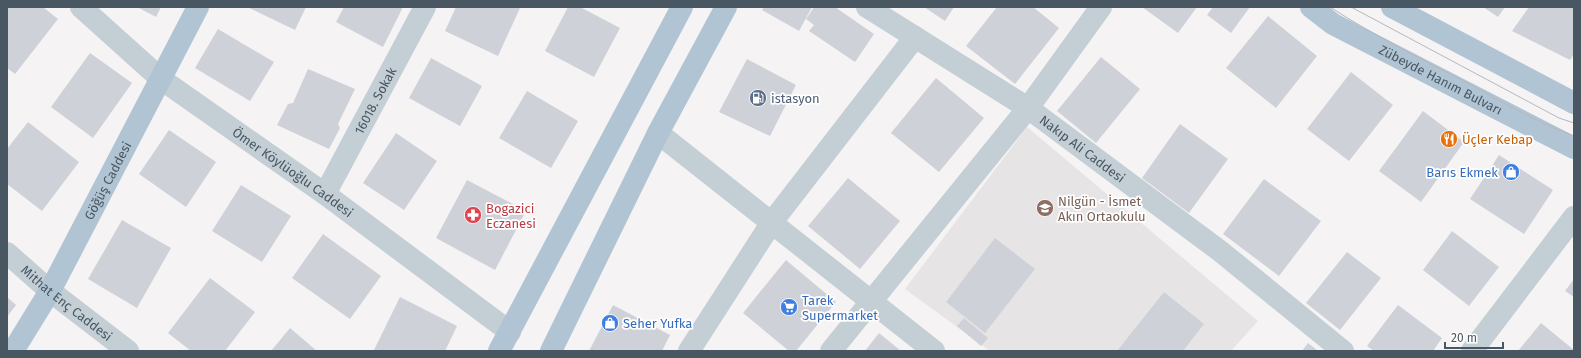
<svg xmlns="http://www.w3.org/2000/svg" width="1581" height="358" font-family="'Fira Sans',sans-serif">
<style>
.education{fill:#e6e4e5}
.building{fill:#ced2d8}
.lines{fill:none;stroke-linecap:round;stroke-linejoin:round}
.minor{stroke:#c3ced5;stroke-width:22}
.major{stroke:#b1c4d3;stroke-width:22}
.tram{stroke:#b4b8bd;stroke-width:1}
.labels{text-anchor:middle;stroke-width:3.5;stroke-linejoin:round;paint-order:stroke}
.street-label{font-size:13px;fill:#485762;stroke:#fff}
.service-label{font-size:13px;fill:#4e5e75;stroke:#fff;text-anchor:start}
.food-label{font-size:13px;fill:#c56008;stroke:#fff;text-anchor:start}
.shop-label{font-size:13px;fill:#366cbe;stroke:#fff;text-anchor:start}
.education-label{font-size:13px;fill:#785e54;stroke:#fff;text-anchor:start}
.health-label{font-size:13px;fill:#be3a42;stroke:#fff;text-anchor:start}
</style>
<rect width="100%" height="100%" fill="#f5f3f3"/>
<path class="education" d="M1027,127L1258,321L1231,351H990L905,289Z"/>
<path class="building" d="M7,7H43L58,19L15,74L7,68Z
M137,7H161L156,17Z
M247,7H306L295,30Z
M344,7H403L383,47L336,22Z
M456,7L520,8L498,56L445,31Z
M568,7H580L620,28L594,77L545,51Z
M764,7H812L799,31L762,10Z
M814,7H835L874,34L855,62L809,31L814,25L806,19Z
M924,7H954L945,21Z
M997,7H1033L1059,28L1015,84L966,46Z
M1142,7H1197L1178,33Z
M1213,7H1250L1231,33L1207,15Z
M1483,7H1505L1498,17Z
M1529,7H1574V54L1570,60L1512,31Z
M1268,16L1317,56L1276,108L1226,68Z
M218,29L274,62L250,101L195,68Z
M90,53L132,83L93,138L51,107Z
M1101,57L1140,89L1096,143L1057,111Z
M431,58L482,86L460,126L409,98Z
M747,59L796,85L770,136L719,112Z
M308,69L355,89L338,124L340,128L329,149L277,125L288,104L293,103Z
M1351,72L1393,105L1349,161L1307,129Z
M936,78L984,118L939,172L891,133Z
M527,91L578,121L551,168L499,138Z
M1423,111L1464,142L1421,202L1379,171Z
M28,122L79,162L42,211L7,184V149Z
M1180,124L1228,159L1189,213L1142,178Z
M169,130L216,162L186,207L139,174Z
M396,133L437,161L404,210L363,183Z
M1499,155L1553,190L1524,234L1470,199Z
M848,178L900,221L860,269L808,226Z
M1264,179L1321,221L1279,276L1223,234Z
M467,180L526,211L495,270L436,238Z
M241,185L291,216L262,262L212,231Z
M122,220L171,248L137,308L88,279Z
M1452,231L1499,267L1469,306L1423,270Z
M323,234L381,276L350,319L292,278Z
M995,238L1035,269L985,333L946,302Z
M1347,252L1381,278L1340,330L1306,303Z
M786,260L836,302L796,351H789L743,313Z
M210,278L255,312L225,351H191L168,333Z
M1574,279V297L1565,291Z
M1164,292L1204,324L1183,351H1117Z
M7,297L16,305L7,317Z
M400,297L457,326L445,351L374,350Z
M613,305L670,335L662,351H589Z
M1398,305L1442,338L1433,351H1374L1367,346Z
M964,318L988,338L981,346L957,326Z
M1541,323L1574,350V351H1518Z
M290,328L317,351H271Z
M879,333L901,351H865Z
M1308,343L1318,351H1302Z"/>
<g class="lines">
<g class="minor">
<path id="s1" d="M81,7L161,79L325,194L510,332"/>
<path id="s2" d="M867,7L1028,108L1220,251L1343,351"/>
<path d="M658,133L934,351"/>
<path id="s3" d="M325,194L425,7"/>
<path id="s4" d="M7,253L50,291L128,351"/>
<path d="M689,351L772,222L915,37"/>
<path d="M831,351L1028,108L1101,7"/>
<path d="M1472,351L1574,217"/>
</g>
<g class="major">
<path id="s5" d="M1311,7L1333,24L1574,148"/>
<path d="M1392,7L1574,103"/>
<path id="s6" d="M13,351L50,291L198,7"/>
<path d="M499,351L682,7"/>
<path d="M551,351L658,133L726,7"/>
</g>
<path class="tram" d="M1330,7C1373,35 1420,58 1465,82C1501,101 1536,122 1574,136
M1351,7L1559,118L1574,123"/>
</g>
<defs>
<symbol id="fuel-disc" viewBox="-11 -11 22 22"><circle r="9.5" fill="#5c6f8a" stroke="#fff"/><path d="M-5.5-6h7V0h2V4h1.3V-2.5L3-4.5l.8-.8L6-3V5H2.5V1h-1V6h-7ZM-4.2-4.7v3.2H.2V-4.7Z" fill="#fff"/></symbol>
<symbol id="restaurant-disc" viewBox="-11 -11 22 22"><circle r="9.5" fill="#e8710a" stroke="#fff"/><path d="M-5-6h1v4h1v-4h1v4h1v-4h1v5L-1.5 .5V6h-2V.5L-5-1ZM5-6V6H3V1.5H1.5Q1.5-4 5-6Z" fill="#fff"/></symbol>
<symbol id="shop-disc" viewBox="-11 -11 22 22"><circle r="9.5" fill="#3f7fe0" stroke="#fff"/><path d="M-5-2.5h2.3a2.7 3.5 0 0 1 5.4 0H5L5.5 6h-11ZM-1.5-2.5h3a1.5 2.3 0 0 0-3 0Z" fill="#fff"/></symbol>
<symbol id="school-disc" viewBox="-11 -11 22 22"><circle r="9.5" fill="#8d6e63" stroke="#fff"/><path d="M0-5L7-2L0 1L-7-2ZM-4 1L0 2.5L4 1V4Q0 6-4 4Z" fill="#fff"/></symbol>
<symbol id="pharmacy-disc" viewBox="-11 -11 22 22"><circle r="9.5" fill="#e0444e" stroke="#fff"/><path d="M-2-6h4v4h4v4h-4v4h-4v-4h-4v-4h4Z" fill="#fff"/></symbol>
<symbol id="supermarket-disc" viewBox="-11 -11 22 22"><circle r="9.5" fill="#3f7fe0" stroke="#fff"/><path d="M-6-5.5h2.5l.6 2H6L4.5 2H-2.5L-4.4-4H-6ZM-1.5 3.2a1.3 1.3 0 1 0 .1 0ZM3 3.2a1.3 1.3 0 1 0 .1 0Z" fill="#fff"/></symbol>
</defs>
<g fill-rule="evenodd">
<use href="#fuel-disc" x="748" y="88" width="20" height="20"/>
<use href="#restaurant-disc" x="1439" y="129" width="20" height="20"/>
<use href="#shop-disc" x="1501" y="162" width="20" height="20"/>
<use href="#school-disc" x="1035" y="198" width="20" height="20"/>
<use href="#pharmacy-disc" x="463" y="205" width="20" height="20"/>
<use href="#supermarket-disc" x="779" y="297" width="20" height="20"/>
<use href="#shop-disc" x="600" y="313" width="20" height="20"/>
</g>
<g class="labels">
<g class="street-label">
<text dy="5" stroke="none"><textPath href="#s5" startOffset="149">Zübeyde Hanım Bulvarı</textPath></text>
<text dy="5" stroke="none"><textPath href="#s3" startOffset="106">16018. Sokak</textPath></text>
<text dy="5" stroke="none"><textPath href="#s2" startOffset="258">Nakıp Ali Caddesi</textPath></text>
<text dy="5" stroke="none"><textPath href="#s1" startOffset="269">Ömer Köylüoğlu Caddesi</textPath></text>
<text dy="5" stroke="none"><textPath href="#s6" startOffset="195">Göğüş Caddesi</textPath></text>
<text dy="5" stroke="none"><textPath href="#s4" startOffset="78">Mithat Enç Caddesi</textPath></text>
</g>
<g class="service-label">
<text x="771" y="103">istasyon</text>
</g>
<g class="food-label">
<text x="1462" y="144">Üçler Kebap</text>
</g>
<g class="shop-label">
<text x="1498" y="177" text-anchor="end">Barıs Ekmek</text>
<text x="802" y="305">Tarek<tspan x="802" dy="15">Supermarket</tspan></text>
<text x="623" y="328">Seher Yufka</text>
</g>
<g class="education-label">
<text x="1058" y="206">Nilgün - İsmet<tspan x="1058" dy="15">Akın Ortaokulu</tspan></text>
</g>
<g class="health-label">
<text x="486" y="213">Bogazici<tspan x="486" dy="15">Eczanesi</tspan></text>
</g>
</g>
<rect width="1581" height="358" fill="none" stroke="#485762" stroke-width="16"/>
<path d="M1445 342v6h58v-6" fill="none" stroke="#485762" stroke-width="2"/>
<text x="1451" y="342" font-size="12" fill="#485762" stroke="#ffffff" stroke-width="3" paint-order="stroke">20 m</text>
</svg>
